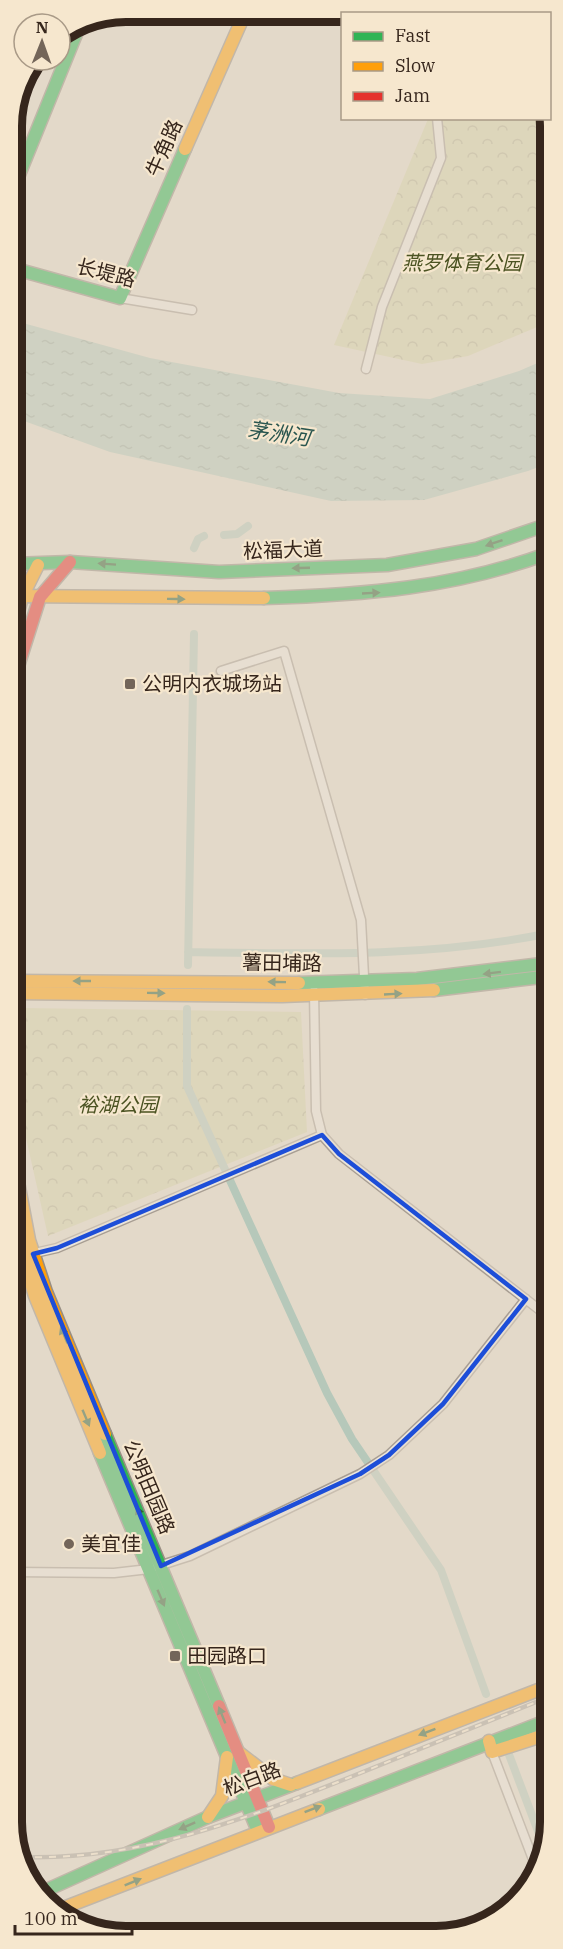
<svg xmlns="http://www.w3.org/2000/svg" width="563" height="1949" font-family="'IBM Plex Serif','Noto Sans SC',serif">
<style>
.forest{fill:url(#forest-crowns)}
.water{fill:url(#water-ripples)}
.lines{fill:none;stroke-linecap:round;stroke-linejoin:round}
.canal{stroke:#b6c8ba;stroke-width:8}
.street-casing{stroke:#a89e93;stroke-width:11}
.fast-casing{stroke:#988e83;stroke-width:15}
.slow-casing{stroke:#988e83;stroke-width:15}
.jam-casing{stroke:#988e83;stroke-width:15}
.street{stroke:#ebe5db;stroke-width:8}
.fast{stroke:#30b455;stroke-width:12}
.slow{stroke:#ff9f0a;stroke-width:12}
.jam{stroke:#e5322d;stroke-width:12}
.rail-casing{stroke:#aaa49c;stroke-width:4.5}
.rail{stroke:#f6e7ce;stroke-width:2;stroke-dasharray:7;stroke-linecap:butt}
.oneway{fill:#345f33}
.marked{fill:none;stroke:#1d4ed8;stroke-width:4.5;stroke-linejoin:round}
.poi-dot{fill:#736559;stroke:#f6e7ce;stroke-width:2}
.labels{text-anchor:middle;stroke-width:4.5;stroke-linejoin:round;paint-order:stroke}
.street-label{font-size:20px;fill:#36261c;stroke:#f6e7ce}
.park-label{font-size:20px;font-style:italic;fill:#4b5322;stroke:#f6e7ce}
.poi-label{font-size:20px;fill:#36261c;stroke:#f6e7ce;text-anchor:start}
.water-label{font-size:21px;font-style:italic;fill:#2a564f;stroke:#f6e7ce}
.rim{fill:none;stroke:#36261c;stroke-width:8}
</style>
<defs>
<pattern id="forest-crowns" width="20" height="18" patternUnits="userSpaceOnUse" patternTransform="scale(1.5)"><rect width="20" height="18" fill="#d6d2ab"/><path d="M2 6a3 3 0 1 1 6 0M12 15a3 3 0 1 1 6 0" fill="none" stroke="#b8b493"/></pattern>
<pattern id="water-ripples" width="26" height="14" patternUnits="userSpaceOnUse" patternTransform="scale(1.5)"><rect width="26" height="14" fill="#b6c8ba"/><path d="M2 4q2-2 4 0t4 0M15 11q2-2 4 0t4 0" fill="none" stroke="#9dac9f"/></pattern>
</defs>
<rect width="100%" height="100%" fill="#e3d9c9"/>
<path class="forest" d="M541,118L549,122V322L468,356L422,364L334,345L428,119Z
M21,1008L301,1012L307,1132L48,1236L22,1120Z"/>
<path class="water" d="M12,320L150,358L339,393L430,399L519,371L549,358V463L528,471L424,500L331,501L110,452L13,417Z"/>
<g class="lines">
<path class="canal" d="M224,535L237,534L248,526
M194,548L198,539L204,536
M188,952C309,954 430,958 550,933
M188,965L194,634
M187,1009V1086L327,1393L352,1439L441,1570L486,1694
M508,1752L544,1847"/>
<defs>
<path id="street" d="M335,13L342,16
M120,298L192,310
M366,369L382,307L441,158L437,118
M221,671L284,651L361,920L365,995
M314,991L316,1111L322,1135L339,1154L550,1318
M13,1258L57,1248L322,1135
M14,1572L114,1573L149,1569L190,1556L360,1474L389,1455L443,1404L526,1299
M492,1752L536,1867"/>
<path id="fast" d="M12,192L81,22
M12,268L120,298L185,149
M13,564L70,562L219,572L387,565L476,549L549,524
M264,598C363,595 455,588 549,553
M299,983L417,979L550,963
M434,990L550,976
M105,1434L219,1706
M100,1453L258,1831
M319,1809L551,1719
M40,1893L208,1817L297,1783"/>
<path id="slow" d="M185,149L245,13
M13,596L264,598
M13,631L22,597L38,565
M13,981L299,983
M13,993L282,996L434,990
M13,1156L29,1240L46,1292L105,1434
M13,1226L35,1296L100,1453
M489,1741L492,1752L551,1733
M238,1752L273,1779L291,1785
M297,1783L551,1685
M208,1817L222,1796L227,1757
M58,1910L319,1809"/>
<path id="jam" d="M13,682L40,597L70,562
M219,1706L269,1827"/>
</defs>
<use href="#street" class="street-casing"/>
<use href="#fast" class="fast-casing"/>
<use href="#slow" class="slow-casing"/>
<use href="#jam" class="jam-casing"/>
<use href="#street" class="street"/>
<use href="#fast" class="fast"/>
<use href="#slow" class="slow"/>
<use href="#jam" class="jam"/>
<defs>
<path id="rail" d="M21,1857C139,1861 245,1819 353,1776C419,1749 485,1723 551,1696"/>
</defs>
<use href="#rail" class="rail-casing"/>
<use href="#rail" class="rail"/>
</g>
<defs><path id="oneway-solid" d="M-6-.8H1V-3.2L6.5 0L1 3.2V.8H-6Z" transform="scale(1.5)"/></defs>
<g class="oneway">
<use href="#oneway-solid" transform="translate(494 543) rotate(161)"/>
<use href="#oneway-solid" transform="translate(107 564) rotate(-176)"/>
<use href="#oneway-solid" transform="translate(301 568) rotate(178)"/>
<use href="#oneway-solid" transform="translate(371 593) rotate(-3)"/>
<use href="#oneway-solid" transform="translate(176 599) rotate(1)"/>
<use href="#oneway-solid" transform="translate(492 973) rotate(173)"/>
<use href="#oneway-solid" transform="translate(82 981) rotate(180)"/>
<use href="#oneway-solid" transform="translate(277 982) rotate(-179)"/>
<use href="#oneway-solid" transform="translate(156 993) rotate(1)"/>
<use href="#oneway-solid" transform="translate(393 994) rotate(-3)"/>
<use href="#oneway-solid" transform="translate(64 1335) rotate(-113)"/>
<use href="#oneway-solid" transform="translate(86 1418) rotate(67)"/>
<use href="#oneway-solid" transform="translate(140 1515) rotate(-113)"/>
<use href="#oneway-solid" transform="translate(161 1598) rotate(67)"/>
<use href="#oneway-solid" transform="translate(222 1715) rotate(-112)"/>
<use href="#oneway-solid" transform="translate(427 1732) rotate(159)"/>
<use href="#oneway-solid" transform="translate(313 1809) rotate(-21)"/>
<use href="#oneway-solid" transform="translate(187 1826) rotate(156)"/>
<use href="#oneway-solid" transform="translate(133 1882) rotate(-22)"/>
</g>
<path d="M0 0H563V1949H0ZM322,1135L339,1154L526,1299L443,1404L389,1455L360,1474L161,1566L33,1254L57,1248Z" fill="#e3d9c9" fill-opacity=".55" fill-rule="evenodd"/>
<path class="marked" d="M322,1135L339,1154L526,1299L443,1404L389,1455L360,1474L161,1566L33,1254L57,1248Z"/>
<g class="poi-dot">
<rect x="124" y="678" width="12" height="12" rx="3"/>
<circle cx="69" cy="1544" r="6"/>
<rect x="169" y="1650" width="12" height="12" rx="3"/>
</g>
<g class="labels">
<g class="street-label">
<text transform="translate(164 148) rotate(-66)" y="7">牛角路</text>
<text transform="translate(106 273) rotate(14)" y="7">长堤路</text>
<text transform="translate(283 550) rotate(-2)" y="7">松福大道</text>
<text transform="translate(282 963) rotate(1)" y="7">薯田埔路</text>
<text transform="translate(149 1487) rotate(67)" y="7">公明田园路</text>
<text transform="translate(252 1779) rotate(-21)" y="7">松白路</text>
</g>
<g class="park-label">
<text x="462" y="270">燕罗体育公园</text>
<text x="118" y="1112">裕湖公园</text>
</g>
<g class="poi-label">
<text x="142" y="691">公明内衣城场站</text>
<text x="81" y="1551">美宜佳</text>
<text x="187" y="1663">田园路口</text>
</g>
<g class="water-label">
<text transform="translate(279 434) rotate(8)" y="7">茅洲河</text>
</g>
</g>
<path d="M0 0H563V1949H0ZM126 22H436A104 104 0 0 1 540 126V1822A104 104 0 0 1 436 1926H126A104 104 0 0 1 22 1822V126A104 104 0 0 1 126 22Z" fill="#f6e7ce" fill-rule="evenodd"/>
<path class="rim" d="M126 22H436A104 104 0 0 1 540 126V1822A104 104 0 0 1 436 1926H126A104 104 0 0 1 22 1822V126A104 104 0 0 1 126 22Z"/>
<rect x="341" y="12" width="210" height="108" fill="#f6e7ce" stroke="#a99a87" stroke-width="1.5"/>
<rect x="353" y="32" width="30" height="9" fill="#30b455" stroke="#a99a87" stroke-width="1.5"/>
<text x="395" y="42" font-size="18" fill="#36261c">Fast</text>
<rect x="353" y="62" width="30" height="9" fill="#ff9f0a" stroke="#a99a87" stroke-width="1.5"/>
<text x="395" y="72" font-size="18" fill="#36261c">Slow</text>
<rect x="353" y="92" width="30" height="9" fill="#e5322d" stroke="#a99a87" stroke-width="1.5"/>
<text x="395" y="102" font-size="18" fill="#36261c">Jam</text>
<g transform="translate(42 42) rotate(1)"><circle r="28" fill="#f6e7ce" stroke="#a99a87" stroke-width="1.5"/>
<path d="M0-4.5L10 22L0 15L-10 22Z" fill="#736559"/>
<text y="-9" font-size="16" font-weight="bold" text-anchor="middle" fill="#36261c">N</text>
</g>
<path d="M15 1925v9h117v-9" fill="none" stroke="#36261c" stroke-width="3"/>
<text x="24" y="1925" font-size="18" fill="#36261c" stroke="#f6e7ce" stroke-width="4.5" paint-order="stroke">100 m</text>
</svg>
